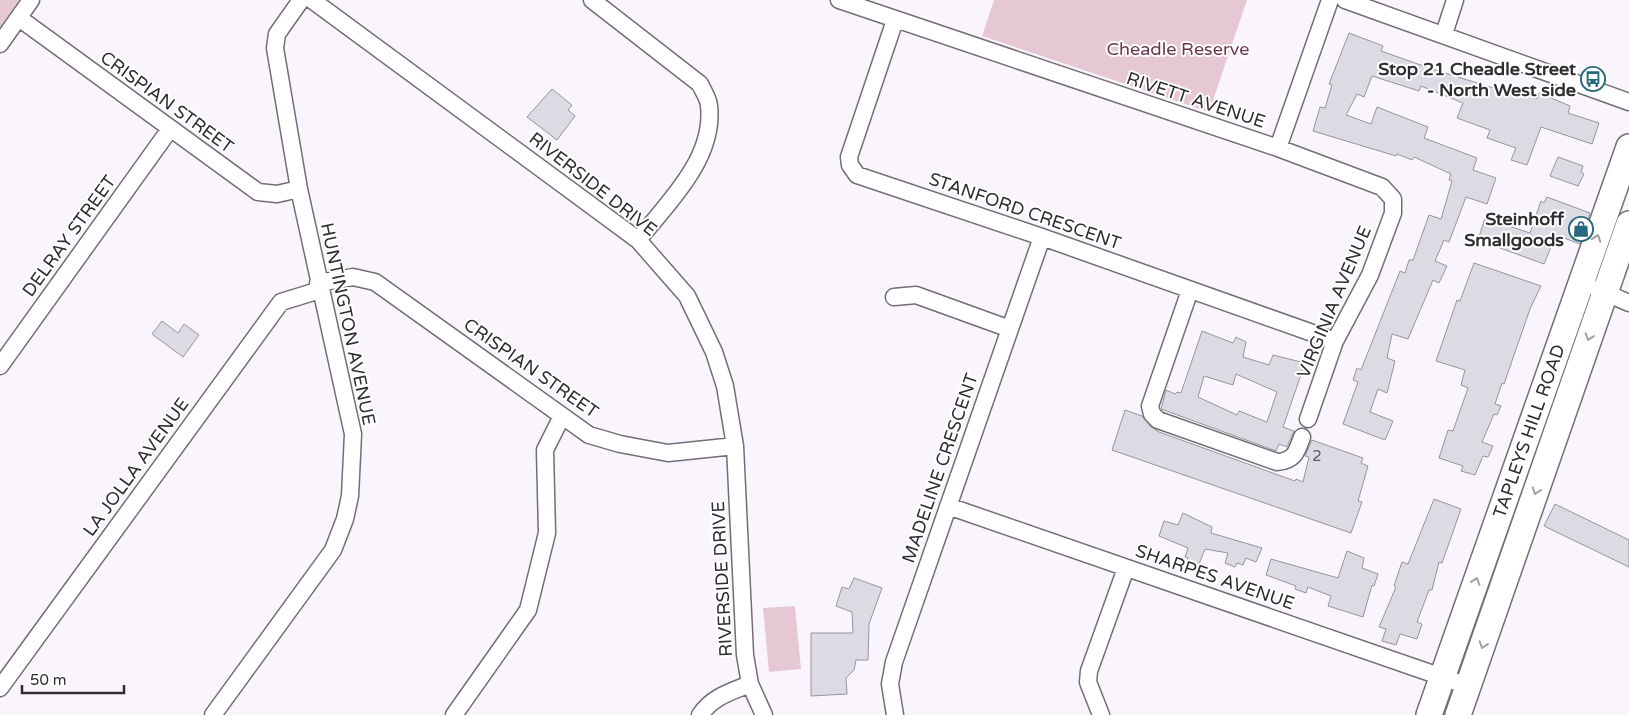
<svg xmlns="http://www.w3.org/2000/svg" width="1629" height="715" font-family="'Varela Round',sans-serif">
<style>
.green{fill:#e6c7d4}
.building{fill:#dcdae3;stroke:#96949c;fill-rule:evenodd}
.lines{fill:none;stroke-linecap:round;stroke-linejoin:round}
.minor-casing{stroke:#736e75;stroke-width:19}
.primary-casing{stroke:#736e75;stroke-width:28}
.minor{stroke:#fff;stroke-width:16}
.primary{stroke:#fff;stroke-width:25}
.oneway{stroke:#a1a0a2}
.labels{text-anchor:middle;stroke-width:4;stroke-linejoin:round;paint-order:stroke}
.number-label{font-size:15px;fill:#5a585d}
.park-label{font-size:18px;fill:#69364e;stroke:#fff}
.poi-label{font-size:18px;font-weight:bold;fill:#2f2d30;stroke:#fff;text-anchor:end}
.street-label{font-size:18px;fill:#2f2d30;stroke:#fff}
</style>
<rect width="100%" height="100%" fill="#faf5fd"/>
<path class="green" d="M0,0H19L0,30Z
M994,0H1247L1209,112L982,36Z
M795,606L801,669L769,672L763,608Z"/>
<path class="building" d="M1349,33L1383,46L1381,51L1432,69L1503,91L1505,87L1537,99L1539,93L1570,106L1568,113L1599,123L1592,144L1541,127L1527,165L1511,160L1516,148L1487,138L1490,130L1457,118L1463,103L1421,86L1419,91L1372,76L1364,97L1357,94L1346,115L1371,124L1377,107L1428,127L1424,138L1477,158L1473,170L1496,178L1487,204L1466,197L1449,242L1444,240L1435,261L1447,266L1439,283L1433,280L1408,339L1392,334L1387,358L1395,361L1387,393L1378,389L1370,412L1393,421L1385,440L1343,424L1358,382L1353,380L1357,368L1361,370L1400,271L1405,273L1409,260H1413L1429,215L1441,219L1452,181L1449,180L1451,174L1414,157L1412,160L1397,154L1396,156L1313,131L1320,107L1325,108L1332,85L1329,84Z
M552,89L572,105L568,110L575,116L557,140L527,117Z
M1558,157L1583,166L1581,172L1584,174L1578,186L1550,176Z
M1547,197L1590,213L1580,244L1556,235L1544,264L1478,240L1485,218L1530,233L1541,201L1544,203Z
M1474,263L1541,286L1530,309L1504,384L1502,383L1495,404L1501,406L1497,415L1494,414L1482,442L1493,446L1488,457L1483,456L1475,475L1461,471L1463,466L1439,458L1448,430L1453,431L1468,388L1461,385L1465,370L1436,361L1457,300L1460,301Z
M162,321L178,333L184,324L199,335L183,357L152,334Z
M1202,331L1233,343L1236,337L1246,342L1243,357L1269,365L1273,355L1305,363L1283,427L1294,431L1287,447L1279,444L1276,451L1161,409L1166,390L1175,394L1177,392L1181,393ZM1236,374L1277,392L1267,422L1239,411L1237,415L1198,397L1204,376L1233,385Z
M1125,410L1142,416L1151,427L1159,432L1295,481L1296,479L1303,482L1309,457L1305,456L1312,440L1363,458L1361,463L1368,466L1358,501L1362,502L1351,533L1112,450Z
M1434,499L1461,509L1442,563L1439,562L1432,590H1429L1417,622L1422,624L1417,639L1400,634L1396,645L1382,641L1386,629L1379,627L1396,587L1394,586L1402,562L1408,564Z
M1555,504L1629,540V567L1544,526Z
M1183,513L1212,527L1211,533L1262,548L1256,562L1246,558L1243,565L1237,563L1235,567L1225,563L1228,553L1205,549L1199,564L1187,561L1188,558L1185,557L1188,548L1159,536L1164,521L1178,525Z
M1347,551L1364,558L1362,568L1378,574L1374,586L1372,585L1363,617L1328,606L1331,596L1308,587L1306,593L1295,589L1296,586L1266,575L1271,559L1338,578Z
M854,578L882,588L869,624L868,660H856L854,670L846,678L847,694L811,696V633H853L852,612L836,606L842,587L849,589Z"/>
<g class="lines">
<defs>
<path id="minor" d="M312,0L638,240L687,296L714,352L725,386L735,446L745,655L750,684L764,715
M592,0L700,84C703,91 709,99 709,106C715,158 668,203 638,240
M839,0L1278,148L1382,187L1393,199V213L1370,275L1335,341L1308,419
M1345,0L1629,102
M19,18L258,192L277,194L299,189
M895,20L849,157L850,165L857,175L1042,237L1335,341
M1444,34L1455,0
M0,44L31,0
M1278,148L1330,0
M318,283L353,277L375,282L589,435L620,444L668,453L735,446
M1597,289L1629,303
M1190,290L1150,406L1152,414L1158,420L1277,462C1294,461 1297,452 1302,437
M894,297L916,295L1010,329
M0,366L170,129
M948,506L1468,686
M0,688L281,302L320,290
M213,715L333,550L345,519L350,496L353,434L299,189L275,48L277,34L301,0
M454,715L528,610L547,533L545,450L562,416
M700,715C712,697 730,692 750,684
M895,715L890,684L894,662L1042,237
M1101,715L1088,682L1089,671L1126,568"/>
<g id="primary">
<path id="s1" d="M1429,715L1629,147"/>
<path d="M1458,715L1629,224"/>
</g>
</defs>
<use href="#minor" class="minor-casing"/>
<use href="#primary" class="primary-casing"/>
<use href="#minor" class="minor"/>
<use href="#primary" class="primary"/>
</g>
<defs><path id="oneway-chevron" d="M-2-3.5L2.5 0L-2 3.5" fill="none" stroke-width="1.6" stroke-linecap="round" stroke-linejoin="round" transform="scale(1.25)"/></defs>
<g class="oneway">
<use href="#oneway-chevron" transform="translate(1597 238) rotate(-71)"/>
<use href="#oneway-chevron" transform="translate(1589 337) rotate(109)"/>
<use href="#oneway-chevron" transform="translate(1536 491) rotate(109)"/>
<use href="#oneway-chevron" transform="translate(1476 581) rotate(-71)"/>
<use href="#oneway-chevron" transform="translate(1483 645) rotate(109)"/>
</g>
<defs>
<symbol id="bus-ring" viewBox="-11 -11 22 22"><circle r="9.5" fill="#fff" stroke="#28697d" stroke-width="1.5"/><path d="M-5-6H5V4H4V6H2V4H-2V6H-4V4H-5ZM-3.5-4V0h7V-4ZM-3.5 1.2v1.5H-2V1.2ZM2 1.2v1.5H3.5V1.2Z" fill="#28697d"/></symbol>
<symbol id="shop-ring" viewBox="-11 -11 22 22"><circle r="9.5" fill="#fff" stroke="#28697d" stroke-width="1.5"/><path d="M-5-2.5h2.3a2.7 3.5 0 0 1 5.4 0H5L5.5 6h-11ZM-1.5-2.5h3a1.5 2.3 0 0 0-3 0Z" fill="#28697d"/></symbol>
</defs>
<g fill-rule="evenodd">
<use href="#bus-ring" x="1579" y="65" width="28" height="28"/>
<use href="#shop-ring" x="1567" y="215" width="28" height="28"/>
</g>
<g class="labels">
<g class="number-label">
<text x="1317" y="461">2</text>
</g>
<g class="park-label">
<text x="1178" y="55">Cheadle Reserve</text>
</g>
<g class="poi-label">
<text x="1576" y="75">Stop 21 Cheadle Street<tspan x="1576" dy="21">- North West side</tspan></text>
<text x="1564" y="225">Steinhoff<tspan x="1564" dy="21">Smallgoods</tspan></text>
</g>
<g class="street-label">
<text transform="translate(1196 100) rotate(18)" y="6">RIVETT AVENUE</text>
<text transform="translate(167 102) rotate(36)" y="6">CRISPIAN STREET</text>
<text transform="translate(593 184) rotate(38)" y="6">RIVERSIDE DRIVE</text>
<text transform="translate(1025 211) rotate(19)" y="6">STANFORD CRESCENT</text>
<text transform="translate(69 236) rotate(-54)" y="6">DELRAY STREET</text>
<text transform="translate(1334 302) rotate(-67)" y="6">VIRGINIA AVENUE</text>
<text transform="translate(348 324) rotate(78)" y="6">HUNTINGTON AVENUE</text>
<text transform="translate(531 368) rotate(35)" y="6">CRISPIAN STREET</text>
<text dy="6" stroke="none"><textPath href="#s1" startOffset="301">TAPLEYS HILL ROAD</textPath></text>
<text transform="translate(136 467) rotate(-54)" y="6">LA JOLLA AVENUE</text>
<text transform="translate(940 468) rotate(-71)" y="6">MADELINE CRESCENT</text>
<text transform="translate(1215 577) rotate(19)" y="6">SHARPES AVENUE</text>
<text transform="translate(722 579) rotate(-93)" y="6">RIVERSIDE DRIVE</text>
</g>
</g>
<path d="M22 685v8h102v-8" fill="none" stroke="#2f2d30" stroke-width="2.5"/>
<text x="30" y="685" font-size="15" fill="#2f2d30" stroke="#ffffff" stroke-width="4" paint-order="stroke">50 m</text>
</svg>
